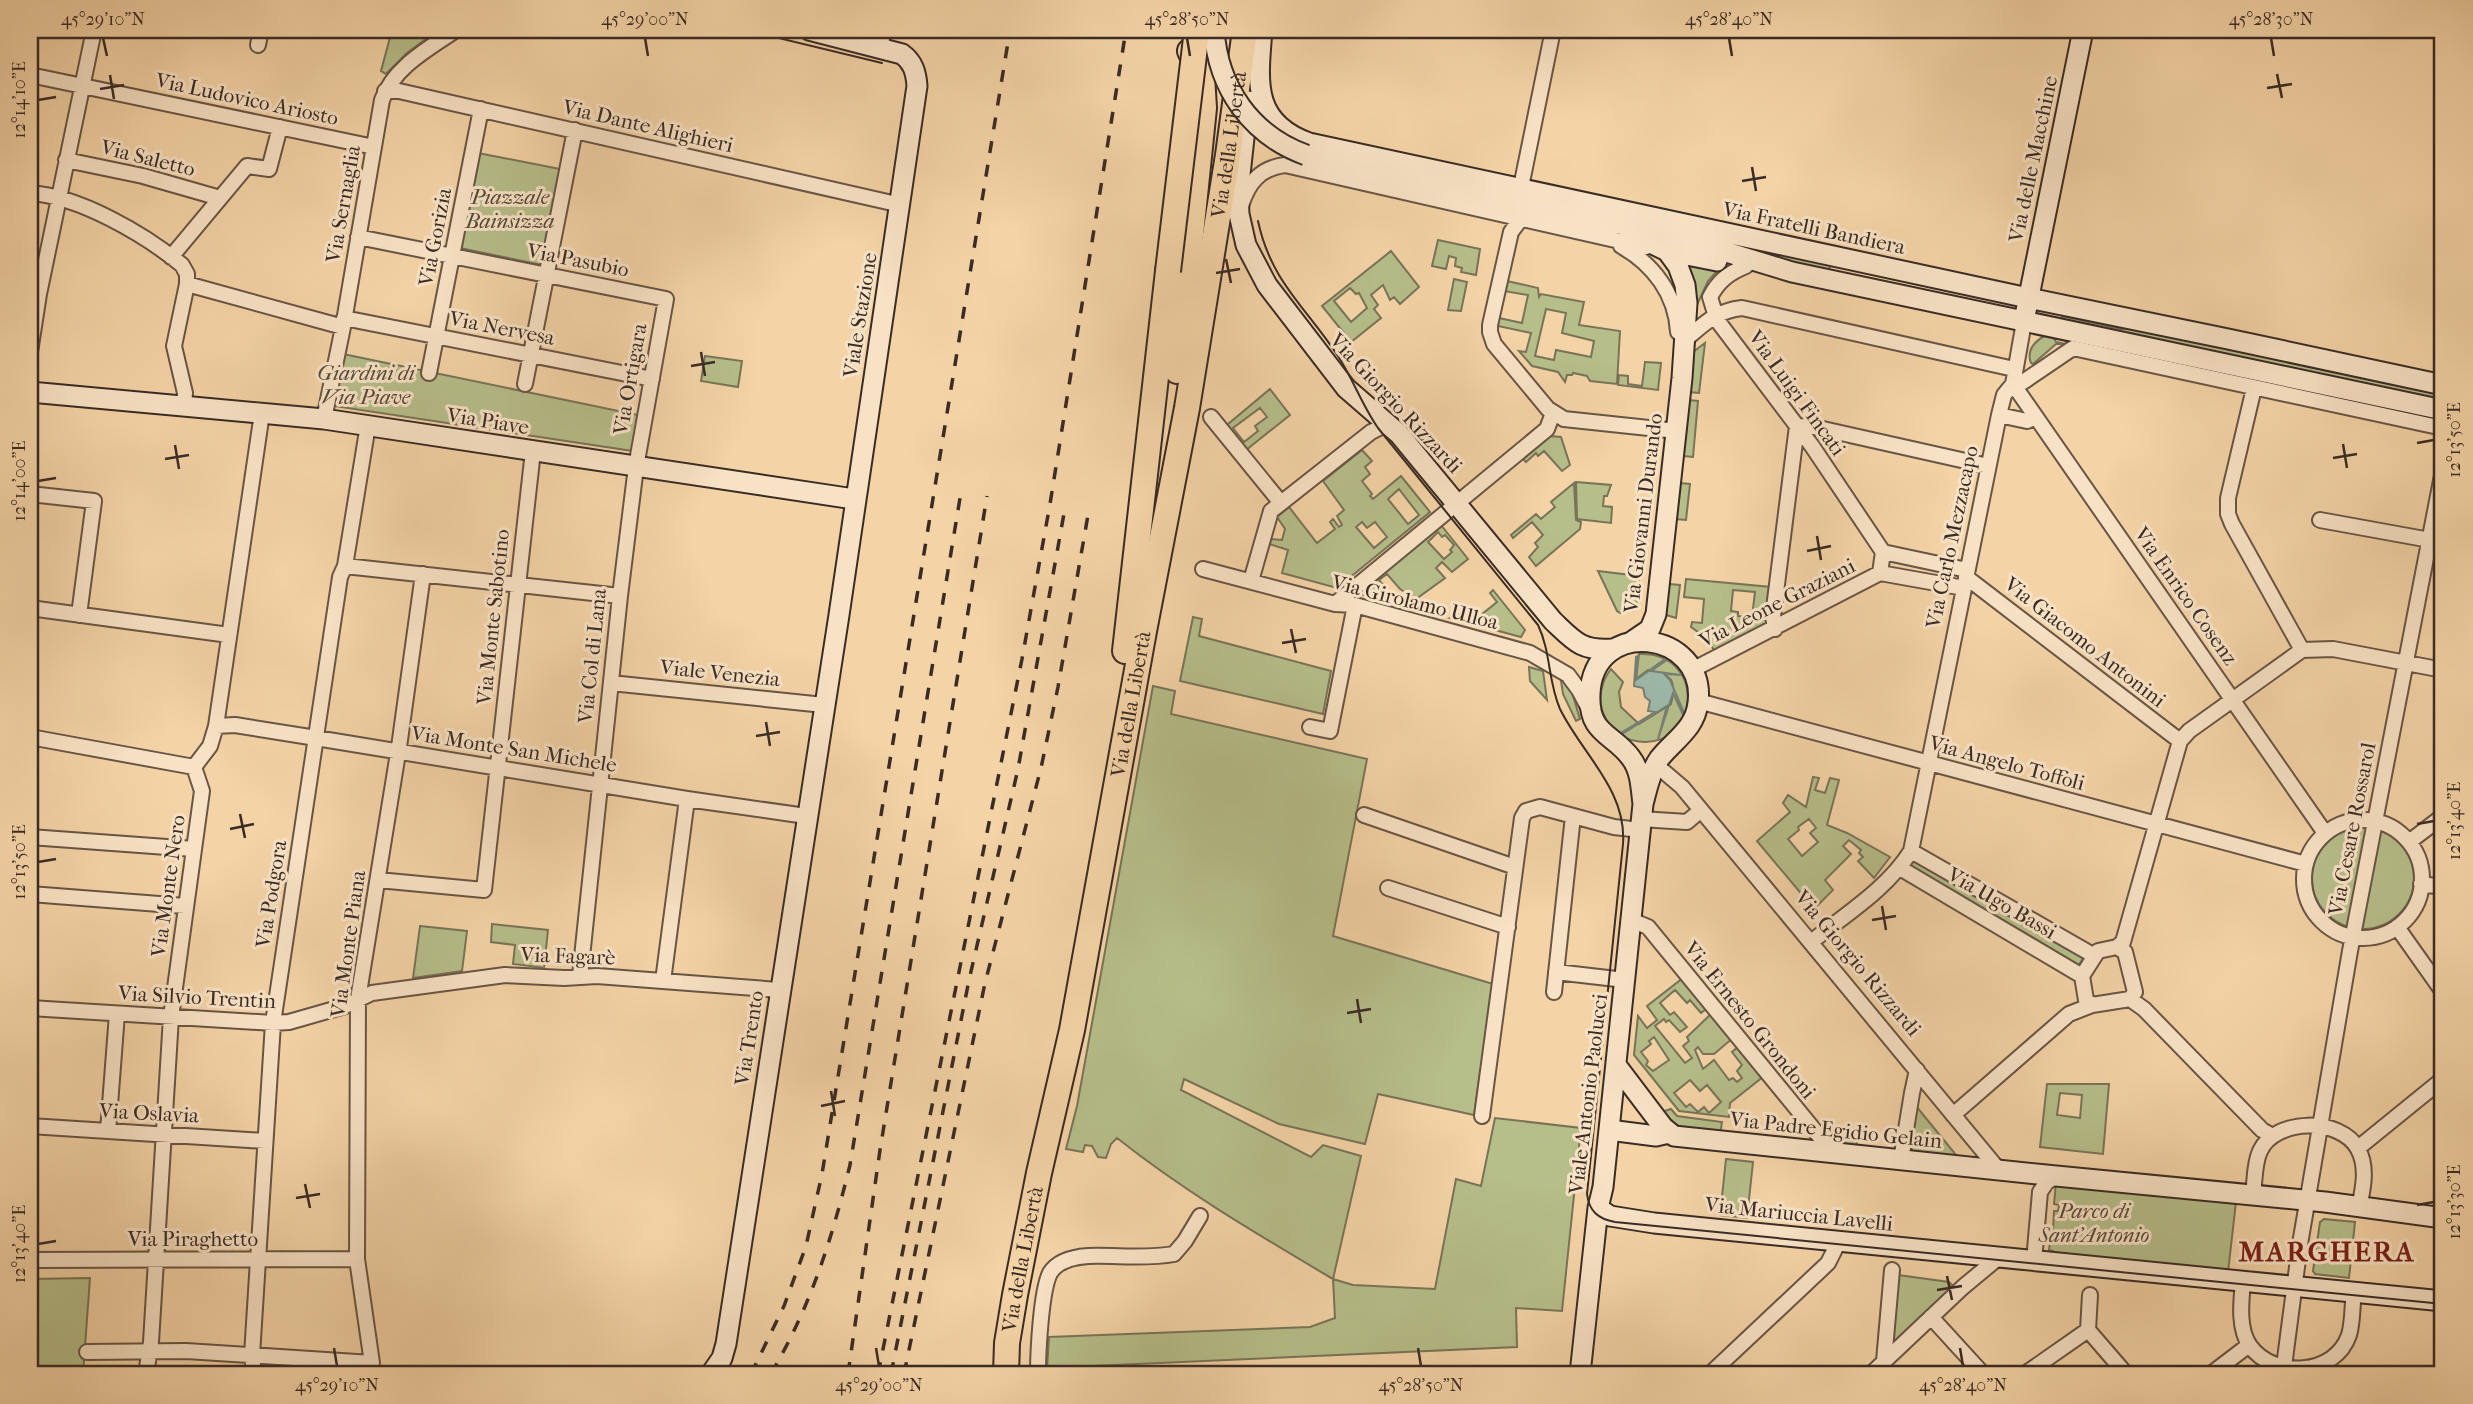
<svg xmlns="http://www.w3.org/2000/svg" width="2473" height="1404" font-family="'IM FELL French Canon',serif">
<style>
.green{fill:#b6be8a;stroke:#787458;stroke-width:2;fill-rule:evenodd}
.water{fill:#9cb8a8;stroke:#758074;stroke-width:2}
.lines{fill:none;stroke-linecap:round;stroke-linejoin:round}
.street-casing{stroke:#685545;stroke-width:18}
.secondary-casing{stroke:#3a2b25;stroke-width:23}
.highway-casing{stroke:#3a2b25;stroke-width:28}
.street{stroke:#f8e2c5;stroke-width:14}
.secondary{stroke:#f8e2c5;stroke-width:19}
.highway{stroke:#f4d3a6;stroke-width:24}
.tram{stroke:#3a2b25;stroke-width:2}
.rail{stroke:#3a2b25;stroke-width:3.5;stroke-dasharray:12 12;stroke-linecap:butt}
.secondary-bridge-casing{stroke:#3a2b25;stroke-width:23;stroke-linecap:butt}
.highway-bridge-casing{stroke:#3a2b25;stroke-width:28;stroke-linecap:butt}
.secondary-bridge{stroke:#f8e2c5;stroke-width:19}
.highway-bridge{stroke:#f4d3a6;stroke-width:24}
.ticks{fill:none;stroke:#3a2b25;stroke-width:2.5}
.labels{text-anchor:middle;stroke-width:6;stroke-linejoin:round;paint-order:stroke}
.street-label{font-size:21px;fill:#3a2b25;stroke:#f8e2c5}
.park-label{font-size:21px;font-style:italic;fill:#534839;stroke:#f8e2c5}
.district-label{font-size:28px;font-weight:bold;letter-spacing:2px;fill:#7a1f14;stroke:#f8e2c5}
.neatline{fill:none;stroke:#3a2b25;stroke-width:2.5}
.ticks-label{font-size:18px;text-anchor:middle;fill:#3a2b25}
</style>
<rect width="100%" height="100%" fill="#f4d3a6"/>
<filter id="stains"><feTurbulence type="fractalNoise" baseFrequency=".00286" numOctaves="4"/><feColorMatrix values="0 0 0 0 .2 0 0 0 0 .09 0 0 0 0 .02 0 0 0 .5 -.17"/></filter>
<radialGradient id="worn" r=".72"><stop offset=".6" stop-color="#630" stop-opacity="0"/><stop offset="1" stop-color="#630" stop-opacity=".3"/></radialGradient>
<path class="green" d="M392,30H438L407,53L386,74L381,71Z
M478,153L560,169L542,265L460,248Z
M1642,222L1831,262L1829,271L1749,254Z
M1438,240L1480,249L1476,275L1461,272L1462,268L1455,266L1456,258L1449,256L1446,269L1432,266Z
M1391,251L1419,287L1400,304L1394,297L1390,300L1383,285L1371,295L1378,305L1374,309L1381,318L1351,342L1322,306ZM1350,288L1356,294L1359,293L1367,308L1351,322L1334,301Z
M1683,261L1719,269L1708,281L1696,307Z
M1454,279L1467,282L1461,311L1448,310Z
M1507,281L1538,288L1539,297L1541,294L1584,302L1579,325L1620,331L1617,384L1590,381L1587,376L1573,373L1572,375H1567L1565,382L1558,372L1532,366L1519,351L1526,352L1531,333L1498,326L1499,318L1522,323L1528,295L1504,291ZM1546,309L1566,313L1562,333L1594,341L1591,357L1556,350L1554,360L1535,356Z
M2062,316L2121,329L2140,328L2438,392L2436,401L2062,321Z
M2046,335L2053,336L2056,342L2066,344H2056L2033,364L2031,363C2026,350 2035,341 2046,335Z
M1705,343L1699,393L1689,392L1693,352Z
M343,354L638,415L633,451L334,406Z
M705,356L742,361L738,387L701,381Z
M1645,362L1661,363L1658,390L1618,385L1619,375L1628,376V384L1642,386Z
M1270,389L1290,415L1246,450L1227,425ZM1260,408L1267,417L1255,426L1258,431L1244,442L1233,428Z
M1688,400L1698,401L1693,457L1683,456Z
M1550,436L1561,437L1570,465L1562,471L1544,451L1538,456L1536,453L1526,462L1523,459Z
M1362,450L1372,461L1365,467L1370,474L1362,481L1372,494L1370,496L1373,499L1401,476L1430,512L1337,588L1282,573L1288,550L1269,544L1271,539L1282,540L1285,529L1277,517L1289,507L1317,543L1335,529L1330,522L1333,519L1339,527L1342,525L1337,516L1344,510L1323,481ZM1399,489L1419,515L1408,524L1388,499ZM1362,522L1367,528L1375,522L1387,537L1374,548L1356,527Z
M1576,482L1611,485L1607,496H1604L1603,506L1612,507L1611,523L1577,519Z
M1574,483L1576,520L1581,522L1580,529L1536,566L1529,557L1538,547L1535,543L1543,535L1532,522L1513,538L1511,535L1536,514L1541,519L1555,507L1551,502Z
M1680,483L1690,484L1686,520L1676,519Z
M1441,525L1468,559L1452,572L1442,562L1436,568L1445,578L1416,599L1400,589L1387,574L1379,580L1385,587L1380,592L1387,602L1356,593ZM1438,532L1442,537L1445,535L1454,545L1450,550L1452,552L1444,559L1428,542Z
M1598,571L1639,576L1636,610L1620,613L1617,611Z
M1686,579L1771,587L1767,626L1716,653L1705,637L1691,627L1692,622L1702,623L1704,599L1684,597ZM1733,590L1755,592L1752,617L1738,616V612L1731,611Z
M1669,584L1680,585L1676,618L1666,615Z
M1493,590L1525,630L1521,637L1450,618L1470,609L1477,618L1497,602L1490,593Z
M1193,617L1202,619L1199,636L1331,671L1323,714L1180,681Z
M1639,654C1708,651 1701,752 1636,741C1622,739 1610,729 1604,715C1597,700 1601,682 1611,669L1623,682L1619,692L1621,707L1639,724L1671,704C1677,679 1672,675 1648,670L1636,679Z
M1529,667L1543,671L1547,700L1530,681Z
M1560,674L1571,689L1580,719L1576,721L1563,694Z
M1153,686L1175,691L1171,714L1367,759L1333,936L1493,984L1474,1115L1378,1094L1365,1144L1279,1124L1184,1079L1181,1090L1311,1157L1323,1145L1361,1156L1333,1279L1353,1285L1435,1289L1456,1179L1481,1186L1495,1118L1581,1128L1562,1311L1516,1308L1517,1347L1047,1368L1049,1337L1310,1327L1335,1318L1333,1279C1259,1235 1185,1192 1117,1138L1111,1144L1106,1158L1098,1157L1092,1146L1085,1145L1083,1152L1066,1149L1077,1106Z
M1813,777L1819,778L1815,790L1825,793L1830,778L1839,780L1827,825L1847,833L1890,857L1874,878L1858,861L1863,857L1859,853L1861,850L1849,840L1843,846L1851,854L1825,880L1833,890L1814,909L1757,841L1790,812L1783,803L1788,795L1806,807ZM1809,819L1816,828L1810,833L1818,842L1802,856L1788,839L1799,830L1798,827Z
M2312 878a51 51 0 1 1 102 0a51 51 0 1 1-102 0Z
M1910,858L2084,957L2079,965L1906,867Z
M492,924L548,930L544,968L513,964L515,945L491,942Z
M420,926L467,931L462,971L413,978Z
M1683,978L1707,1008L1701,1013L1690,1000L1687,1003L1675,990L1660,1003L1670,1015L1674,1012L1687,1027L1680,1032L1669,1020L1666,1022L1664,1019L1655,1026L1685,1063L1692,1058L1683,1046L1689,1041L1687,1037L1712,1013L1733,1038L1714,1054H1703L1698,1047L1695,1050L1703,1069L1714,1060L1729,1080L1733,1078L1737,1082L1742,1078L1737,1071L1742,1065L1732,1052L1739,1046L1764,1076L1730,1103L1729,1117L1679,1111L1634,1055L1638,1016L1647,1028L1657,1020L1647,1006ZM1654,1037L1669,1060L1653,1071L1646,1065L1648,1061L1641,1052L1651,1044L1649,1041ZM1690,1080L1700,1091L1707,1085L1721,1102L1709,1113L1704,1107L1698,1112L1690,1104L1686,1107L1674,1093Z
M2047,1084H2109L2103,1154L2040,1147ZM2060,1093L2082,1095L2080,1118L2057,1115Z
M1916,1106L1961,1161L1911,1156Z
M1671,1109L1677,1116L1722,1122L1720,1135L1673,1130L1658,1113Z
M1823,1131L1858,1135L1856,1149L1836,1147Z
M1726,1159L1753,1162L1747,1218L1720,1215Z
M2056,1183L2236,1202L2228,1272L2053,1255V1251L2049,1250L2051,1234H2056V1231L2053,1230L2054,1211H2058L2059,1205L2054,1204Z
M2324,1219L2355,1222L2353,1241L2347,1244L2344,1251L2351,1259L2349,1278L2315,1274L2313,1271L2320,1222Z
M1898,1275L1949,1282L1955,1288L1890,1349Z
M90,1278L83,1374H30V1279Z"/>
<path class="water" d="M1638,656L1636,680L1665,659L1667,660L1651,671L1681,675L1664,674L1670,680L1685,715L1684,717L1673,693L1658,739L1667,706L1622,734L1621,733L1655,712L1648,711L1650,701L1645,697L1643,688L1634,686L1636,657Z"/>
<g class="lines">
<defs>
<path id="street" d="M258,45L261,30
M881,47L883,30
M30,75L374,147
M385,91H399L901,205
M66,160L143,176L220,198
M1521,187L1553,30
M30,193C79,196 144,234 182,265L187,274V284L174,346L185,393L184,406
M1241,206C1248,183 1260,168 1285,165L1646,247
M1520,220L1511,232L1490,325V332L1494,344L1548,409L1564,419L1677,431
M358,237L666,299L636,467L620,596L580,976
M1621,246C1653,264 1676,294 1678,332
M171,257L247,166L269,169L280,127
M1746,266C1729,273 1719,280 1710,297L1717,320L1812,446L1883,552
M187,284L343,327
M344,318L652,379
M1686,339C1705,323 1716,311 1742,308L2014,369
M30,352L39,294L94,30
M429,373L481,109
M525,384L575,130
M2254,388L2228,498V514L2232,524L2302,650
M1999,415L2027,421L2034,418
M1211,417L1281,503
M324,419L343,327L382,100C394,67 428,49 456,30
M30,494L94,501L79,615
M2320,520L2430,540
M345,566L620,596
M1203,569L1335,604L1355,605L1530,653L1568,675L1579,690L1589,709
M1880,573L1883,552L1967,570
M1880,573L1964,588
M1966,577L2180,741
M1251,581L1271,511L1371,432L1381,427L1391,426
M1335,604L1547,429L1553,413
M30,608L229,635
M1775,629L1773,616L1797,426L1814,427L1988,466
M1692,670L1880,573
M611,683L824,705
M1698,701L2306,864
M216,726L235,725L316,738L687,799L806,816
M1310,727L1330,731L1355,605
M30,737L194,767
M1656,765L1682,787L1701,810L1998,1169
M1364,815L1515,867
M1641,819L1687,822L1701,810
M2304 879a59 59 0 1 1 118 0a59 59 0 1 1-118 0Z
M2325,833L2013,384L2023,382L2073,348L2443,428
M30,837L194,849
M2409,842L2443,816
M1911,851L2093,955
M1900,868L2082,976
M378,880L484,890L533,451
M2421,884L2443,887
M1388,888L1508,927
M30,894L185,906
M1631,920L1648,927L1833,1153
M2397,927L2443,992
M1811,942C1846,914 1887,889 1911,851L1999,415L2004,395L2013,384L2024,322
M2117,947L2123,942L2180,741L2189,731L2302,650L2333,649L2443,670
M2117,947L2125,952L2135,992L2130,999L2092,1005L2086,1000L2082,976L2098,951Z
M1556,972L1625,980
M663,981L687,799
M1554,992L1573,816
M2130,999L2144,1009L2262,1130L2271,1135
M30,1008L273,1023L289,1022L345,1006L372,993L505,975L564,978L597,976L779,990
M1953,1115L2069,1014L2092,1005
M1482,1116L1522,818L1526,811L1540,807L1614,827L1640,830
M30,1126L265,1141
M108,1131L117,1014
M2358,1148L2443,1079
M1901,1160L1912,1093L1917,1070
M2253,1194C2255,1181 2254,1164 2260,1151C2275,1118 2341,1117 2358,1149C2368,1167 2363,1189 2359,1208
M30,1260L357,1259
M2034,1261L2040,1192L2046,1183L2056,1176
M2243,1282C2241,1302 2238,1329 2250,1346C2274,1379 2335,1376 2349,1335C2353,1322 2352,1305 2354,1292
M2090,1295L2088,1330L2126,1374
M1931,1317L1983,1374
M87,1352L186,1351L372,1363L357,1259L358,999L399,747L423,574
M1884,1361L1892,1270
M146,1374L151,1342L171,1017L202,791L194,767L210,746L216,726L262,413
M254,1374L252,1355L273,1023L340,577L345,566L368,425
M1038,1374C1038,1352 1041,1291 1050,1273C1058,1260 1074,1257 1088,1256C1116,1255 1146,1259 1174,1254L1185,1241L1200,1216
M1710,1374L1828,1263L1839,1241
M1871,1374L1963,1287L1998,1258
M2025,1374L2088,1330
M2211,1374L2249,1345
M2283,1374L2300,1244L2350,951L2443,470"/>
<path id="secondary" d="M1262,30C1258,81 1251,122 1309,143L2028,298L2228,339L2443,385
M1248,101L1238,193L1239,214L1246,245L1267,285L1346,388L1399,434L1553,621C1574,641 1581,651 1612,649
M1307,155L1610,223L1644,227L1792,272L2443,410
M1630,233L1667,251L1717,261
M2026,311L2083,30
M30,392L324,419L854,499
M1631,642L1650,629L1656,614L1682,378L1687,303L1685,285L1678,266L1667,251
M1616,1065L1663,1127L1674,1136L2056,1176L2325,1202L2443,1218
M1609,1130L1656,1136L1669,1133
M1598,1208L1610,1216L1654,1223L2443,1301
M711,1374L722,1358L726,1344L839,615L917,86C916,72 913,62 902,54L809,30
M1580,1374L1598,1208L1603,1187L1643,804C1647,789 1650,772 1659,759C1674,740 1695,729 1698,703C1707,630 1593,616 1590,694C1588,735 1613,733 1631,758C1641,771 1641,789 1643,804"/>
<g id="highway">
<path d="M1177,371L1204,108L1202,76L1190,51"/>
<path d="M1125,651L1168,271"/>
<path id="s1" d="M1006,1374L1007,1343L1015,1295L1039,1173L1072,1030L1144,631L1187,408L1228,155L1245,30"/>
</g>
</defs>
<use href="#street" class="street-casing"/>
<use href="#secondary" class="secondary-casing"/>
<use href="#highway" class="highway-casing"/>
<use href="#street" class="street"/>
<use href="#secondary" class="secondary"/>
<use href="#highway" class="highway"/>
<path class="tram" d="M745,30L882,63
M1258,221C1271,282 1306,307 1338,356C1353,379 1362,405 1378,428L1538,625C1551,652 1548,682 1560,709C1582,754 1627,790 1623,844L1587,1194C1589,1211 1598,1219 1615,1222L2443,1304"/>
<path class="rail" d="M751,1374L784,1306L806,1246L822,1174L1010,30
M771,1374C811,1305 831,1242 850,1165L961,492
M848,1374L880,1150L987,496
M878,1374L1022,659L1050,504L1126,30
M891,1374L969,980L1018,769L1065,508
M904,1374L985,983L1041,768L1058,687L1088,515"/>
<defs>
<path id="secondary-bridge" d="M1214,30C1218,88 1251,135 1306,155"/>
<path id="highway-bridge" d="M1168,271L1197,30"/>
</defs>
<use href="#secondary-bridge" class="secondary-bridge-casing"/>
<use href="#highway-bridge" class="highway-bridge-casing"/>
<use href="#secondary-bridge" class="secondary-bridge"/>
<use href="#highway-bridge" class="highway-bridge"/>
</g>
<path class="ticks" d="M103,38L107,56M645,38L648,56M1187,38L1190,56M1729,38L1732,56M2271,38L2274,56M2277,74L2282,98M110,75L114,99M2267,88L2292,84M100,89L124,85M38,100L56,97M1752,167L1756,191M1742,181L1766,177M1226,259L1231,283M1216,273L1240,269M701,352L705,376M691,366L715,362M2417,443L2434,440M2343,444L2347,468M175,445L179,469M2333,458L2357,454M165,459L189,455M38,481L56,478M1817,536L1821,560M1807,551L1831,546M1291,629L1296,653M1282,643L1306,639M766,722L770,746M756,736L780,732M240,814L245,838M2417,824L2434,821M230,829L254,824M38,862L56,859M1882,906L1886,930M1872,920L1896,916M1357,999L1361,1023M1347,1013L1371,1009M831,1091L835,1116M821,1106L845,1101M305,1184L310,1208M296,1198L320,1194M2417,1205L2434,1202M38,1244L56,1241M1947,1276L1952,1300M1937,1290L1962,1286M334,1348L337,1366M876,1348L879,1366M1418,1348L1421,1366M1960,1348L1963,1366"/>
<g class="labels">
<g class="street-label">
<text transform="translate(247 99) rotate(12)" y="7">Via Ludovico Ariosto</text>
<text transform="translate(648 126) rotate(13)" y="7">Via Dante Alighieri</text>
<text dy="7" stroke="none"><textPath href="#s1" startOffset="1250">Via della Libertà</textPath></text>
<text transform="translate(148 158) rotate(14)" y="7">Via Saletto</text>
<text transform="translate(2033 159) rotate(-78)" y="7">Via delle Macchine</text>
<text transform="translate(343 204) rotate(-80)" y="7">Via Sernaglia</text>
<text transform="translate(1814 228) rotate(12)" y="7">Via Fratelli Bandiera</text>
<text transform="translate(435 237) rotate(-79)" y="7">Via Gorizia</text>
<text transform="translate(578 260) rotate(11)" y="7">Via Pasubio</text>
<text transform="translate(860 315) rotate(-81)" y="7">Viale Stazione</text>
<text transform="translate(502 328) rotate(11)" y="7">Via Nervesa</text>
<text transform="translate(630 379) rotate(-80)" y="7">Via Ortigara</text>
<text transform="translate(1797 393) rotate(54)" y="7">Via Luigi Fincati</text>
<text transform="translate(1396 403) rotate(47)" y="7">Via Giorgio Rizzardi</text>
<text transform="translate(488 421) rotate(9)" y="7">Via Piave</text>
<text transform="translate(1643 513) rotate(-83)" y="7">Via Giovanni Durando</text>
<text transform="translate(1952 537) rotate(-78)" y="7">Via Carlo Mezzacapo</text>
<text transform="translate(2186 596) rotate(55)" y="7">Via Enrico Cosenz</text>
<text transform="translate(1415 602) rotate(14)" y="7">Via Girolamo Ulloa</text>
<text transform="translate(1777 603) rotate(-27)" y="7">Via Leone Graziani</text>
<text transform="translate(493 617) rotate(-84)" y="7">Via Monte Sabotino</text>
<text transform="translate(2085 642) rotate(38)" y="7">Via Giacomo Antonini</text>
<text transform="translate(592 656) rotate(-84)" y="7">Via Col di Lana</text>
<text transform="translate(720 673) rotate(6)" y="7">Viale Venezia</text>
<text dy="7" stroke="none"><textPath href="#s1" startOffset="682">Via della Libertà</textPath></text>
<text transform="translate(514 749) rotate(9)" y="7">Via Monte San Michele</text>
<text transform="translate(2007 763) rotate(15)" y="7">Via Angelo Toffoli</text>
<text transform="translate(2352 829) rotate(-79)" y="7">Via Cesare Rossarol</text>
<text transform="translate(168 886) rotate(-82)" y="7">Via Monte Nero</text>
<text transform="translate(271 894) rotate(-81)" y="7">Via Podgora</text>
<text transform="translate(2002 903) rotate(30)" y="7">Via Ugo Bassi</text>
<text transform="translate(348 944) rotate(-82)" y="7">Via Monte Piana</text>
<text transform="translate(568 956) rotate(2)" y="7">Via Fagarè</text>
<text transform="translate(1858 963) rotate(50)" y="7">Via Giorgio Rizzardi</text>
<text transform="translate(197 997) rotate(3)" y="7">Via Silvio Trentin</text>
<text transform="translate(1750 1020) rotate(51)" y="7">Via Ernesto Grondoni</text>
<text transform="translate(749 1038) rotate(-81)" y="7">Via Trento</text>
<text transform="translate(1588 1094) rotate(-83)" y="7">Viale Antonio Paolucci</text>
<text transform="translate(149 1113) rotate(3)" y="7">Via Oslavia</text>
<text transform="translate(1836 1130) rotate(6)" y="7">Via Padre Egidio Gelain</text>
<text transform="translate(1799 1214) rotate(6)" y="7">Via Mariuccia Lavelli</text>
<text x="193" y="1246">Via Piraghetto</text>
<text dy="7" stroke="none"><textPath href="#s1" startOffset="116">Via della Libertà</textPath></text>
</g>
<g class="park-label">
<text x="510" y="204">Piazzale<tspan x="510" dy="24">Bainsizza</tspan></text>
<text x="366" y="380">Giardini di<tspan x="366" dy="24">Via Piave</tspan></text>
<text x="2094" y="1218">Parco di<tspan x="2094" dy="24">Sant'Antonio</tspan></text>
</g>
<g class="district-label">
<text x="2327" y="1261">MARGHERA</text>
</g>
</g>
<rect width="2473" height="1404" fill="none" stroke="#f4d3a6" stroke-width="77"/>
<rect x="38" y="38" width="2396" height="1328" class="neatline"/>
<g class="ticks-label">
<text x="103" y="25">45°29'10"N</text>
<text x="645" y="25">45°29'00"N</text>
<text x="1187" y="25">45°28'50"N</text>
<text x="1729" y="25">45°28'40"N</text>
<text x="2271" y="25">45°28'30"N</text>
<text transform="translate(19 100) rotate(-90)" y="6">12°14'10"E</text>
<text transform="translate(2454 440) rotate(-90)" y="6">12°13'50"E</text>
<text transform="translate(19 481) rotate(-90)" y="6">12°14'00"E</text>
<text transform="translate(2454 821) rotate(-90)" y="6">12°13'40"E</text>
<text transform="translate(19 862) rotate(-90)" y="6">12°13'50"E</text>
<text transform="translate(2454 1202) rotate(-90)" y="6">12°13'30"E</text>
<text transform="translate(19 1244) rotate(-90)" y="6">12°13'40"E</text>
<text x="337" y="1391">45°29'10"N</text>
<text x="879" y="1391">45°29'00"N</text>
<text x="1421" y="1391">45°28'50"N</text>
<text x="1963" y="1391">45°28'40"N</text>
</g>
<rect width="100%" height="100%" filter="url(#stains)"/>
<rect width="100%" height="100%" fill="url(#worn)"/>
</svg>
